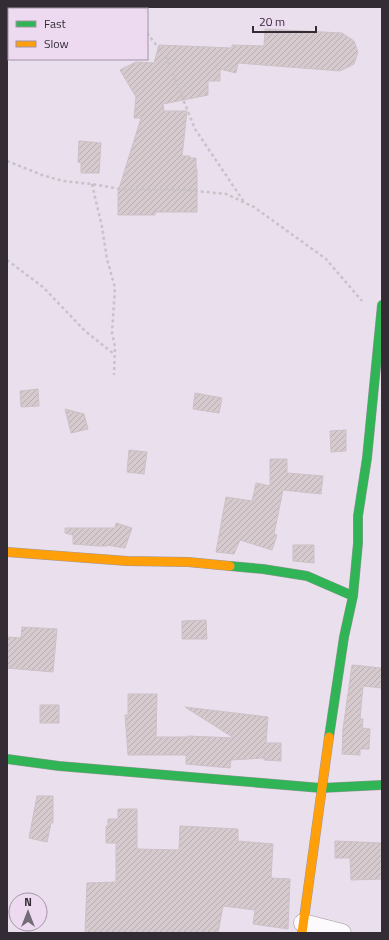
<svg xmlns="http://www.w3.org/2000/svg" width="389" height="940" font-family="'Titillium Web',sans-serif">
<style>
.building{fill:url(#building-hatch);stroke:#ccc1c7}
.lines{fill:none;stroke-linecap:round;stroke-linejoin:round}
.street-casing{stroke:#9f97a1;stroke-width:19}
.fast-casing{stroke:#9f97a1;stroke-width:10}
.slow-casing{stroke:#9f97a1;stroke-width:10}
.path{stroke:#c7c3c8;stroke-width:2.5;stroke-dasharray:3 3;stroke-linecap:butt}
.street{stroke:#fcfafc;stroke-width:18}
.fast{stroke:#30b455;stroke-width:9}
.slow{stroke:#ff9f0a;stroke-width:9}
</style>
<defs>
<pattern id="building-hatch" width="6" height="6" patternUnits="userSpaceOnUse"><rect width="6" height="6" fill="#d6cacf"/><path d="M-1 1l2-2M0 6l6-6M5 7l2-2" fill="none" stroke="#b8aeb2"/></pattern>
</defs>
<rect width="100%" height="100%" fill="#eadfec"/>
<path class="building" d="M265,29L342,33L354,41L358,52L354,64L340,71L238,63L236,73L220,69V81H208V95L163,104L164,111H187L182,156H190V158H196V169H197V212H155V215H118V192L141,118H134L136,97L120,70L136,62L154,63L159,45L232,48V45L264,46Z
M79,141L101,143L99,173H81V163L78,162Z
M38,389L39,406L21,407L20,391Z
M195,393L222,398L219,413L193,409Z
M65,409L84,414L88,429L71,433Z
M346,430V451L331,452L330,431Z
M129,450L147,452L144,474L127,472Z
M270,459H287V473L323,476L321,494L283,490L274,534L277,535L272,550L240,540L234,554L216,552L226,497L252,501L256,483L270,486Z
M116,523L132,528L125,548L107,545V546H99L73,544V535L65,533V528H115Z
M293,545H314V563L293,561Z
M206,620L207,639H182V621Z
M22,627L57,629L53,672L7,668V637L21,638Z
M352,665L382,668V688L363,686L360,719H363L362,728L370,729L369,749H360V755L342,754L343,729Z
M128,694H157L156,737H188V736L234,738L185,707L268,717L266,743H281V761L264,760L265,753L264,758L231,760L230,768L186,764V755H128L125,715H128Z
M40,705H59V723H40Z
M37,796H53V823H51L47,842L29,838Z
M118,809H137V849L179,850L180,826L238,829V841L273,844L271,878L290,879L288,929L253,924L255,910L223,906L218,933H85L87,883L116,882V843H106V826H108V819H118Z
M335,841L382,843V879L351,880L350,858H335Z"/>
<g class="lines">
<defs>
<path id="street" d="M303,923L342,933"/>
<path id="fast" d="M230,566L263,569L307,576L353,596
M329,737L344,637L353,596L358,543V516L367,458L382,305
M7,759L59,766L321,788L382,785"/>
<path id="slow" d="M7,552L127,561L188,562L230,566
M302,933L329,737"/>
</defs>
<use href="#street" class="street-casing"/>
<use href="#fast" class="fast-casing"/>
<use href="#slow" class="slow-casing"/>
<path class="path" d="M117,7L120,9
M147,33L167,59L195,129L244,202
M7,161L42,175L63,181L92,184L120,189H176L226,194L254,207L326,259L362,301
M92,184L102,227L107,259L115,288L112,333L115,347L114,375
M7,260L43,287L85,331L114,354"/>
<use href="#street" class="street"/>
<use href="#fast" class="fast"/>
<use href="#slow" class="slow"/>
</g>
<rect width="389" height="940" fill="none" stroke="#332c35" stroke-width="16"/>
<rect x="8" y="8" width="140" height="52" fill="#eddaf1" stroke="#a394a6"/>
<rect x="16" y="21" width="20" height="6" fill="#30b455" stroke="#a394a6"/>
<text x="44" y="28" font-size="12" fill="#332c35">Fast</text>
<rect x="16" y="41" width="20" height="6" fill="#ff9f0a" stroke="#a394a6"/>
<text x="44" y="48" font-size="12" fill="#332c35">Slow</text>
<g transform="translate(28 912)"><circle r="19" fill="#eddaf1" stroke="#a394a6"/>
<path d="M0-3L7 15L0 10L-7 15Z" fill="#736b75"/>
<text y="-6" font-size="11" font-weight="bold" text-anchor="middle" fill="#332c35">N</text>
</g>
<path d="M253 26v6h63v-6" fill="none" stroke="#332c35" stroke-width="2"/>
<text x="259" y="26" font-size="12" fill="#332c35" stroke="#eddaf1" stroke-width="3" paint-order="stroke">20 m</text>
</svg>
